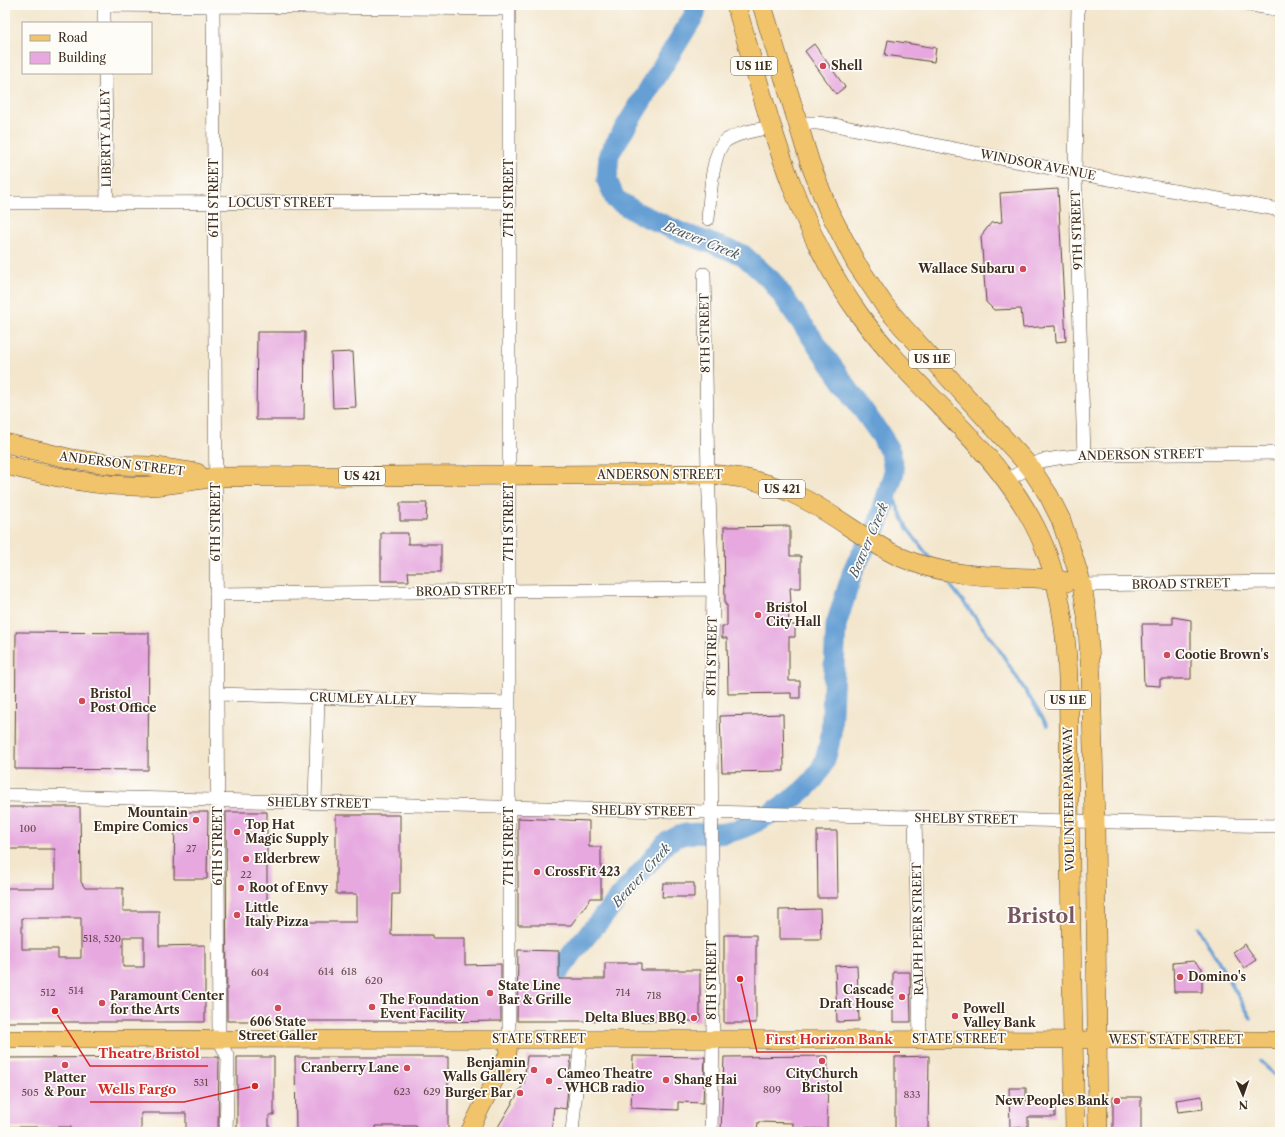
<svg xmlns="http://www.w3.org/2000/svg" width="1285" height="1137" font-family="'Libre Caslon Text',serif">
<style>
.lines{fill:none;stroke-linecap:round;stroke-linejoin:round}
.stream{stroke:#659fd4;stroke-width:3.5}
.river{stroke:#659fd4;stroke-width:21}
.building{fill:#e6a8df;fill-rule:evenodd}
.minor-casing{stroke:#574638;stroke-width:14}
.major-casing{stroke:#574638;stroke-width:18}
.highway-casing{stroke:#574638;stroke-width:20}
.minor{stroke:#fff;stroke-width:13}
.major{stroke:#f1c36a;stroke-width:17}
.highway{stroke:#f1c36a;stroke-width:19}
.poi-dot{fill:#d1495b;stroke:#fdfcf7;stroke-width:1.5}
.labels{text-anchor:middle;stroke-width:3.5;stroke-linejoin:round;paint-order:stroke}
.number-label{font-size:10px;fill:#664a4e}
.shield{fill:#fdfcf7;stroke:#75695f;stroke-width:1}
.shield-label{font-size:11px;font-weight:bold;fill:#3b2a1e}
.poi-label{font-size:12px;font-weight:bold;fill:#3b2a1e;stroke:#fdfcf7;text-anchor:start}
.street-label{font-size:12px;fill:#3b2a1e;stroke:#fdfcf7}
.water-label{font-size:13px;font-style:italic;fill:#4c5967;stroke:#fdfcf7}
.town-label{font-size:20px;font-weight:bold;fill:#775662;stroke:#fdfcf7}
.leader{fill:none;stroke:#d62828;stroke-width:1.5}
.callout-dot{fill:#d62828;stroke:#fdfcf7;stroke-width:1.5}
.callout-label{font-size:13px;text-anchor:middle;font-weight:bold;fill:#d62828;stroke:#fdfcf7;stroke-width:3.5;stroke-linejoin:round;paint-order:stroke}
</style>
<rect width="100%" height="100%" fill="#fdfcf7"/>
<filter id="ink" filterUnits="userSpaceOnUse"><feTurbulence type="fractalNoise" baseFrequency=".025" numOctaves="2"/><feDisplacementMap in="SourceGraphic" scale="8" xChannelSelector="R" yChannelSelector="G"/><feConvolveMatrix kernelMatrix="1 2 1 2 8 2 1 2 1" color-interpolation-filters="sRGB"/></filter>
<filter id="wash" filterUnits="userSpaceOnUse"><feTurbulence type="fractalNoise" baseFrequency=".012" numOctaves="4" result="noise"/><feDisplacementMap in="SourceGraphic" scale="16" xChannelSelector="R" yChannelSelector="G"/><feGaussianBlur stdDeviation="0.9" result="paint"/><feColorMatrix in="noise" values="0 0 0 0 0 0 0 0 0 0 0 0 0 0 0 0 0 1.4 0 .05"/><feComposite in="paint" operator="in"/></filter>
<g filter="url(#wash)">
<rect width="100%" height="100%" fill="#f3e6cd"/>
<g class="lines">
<path class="stream" d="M889,487L907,528L932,561
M945,578L997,646L1047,725
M1198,927L1251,1018
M1260,1061L1280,1080"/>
<path class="river" d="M561,969L577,947L666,843C692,826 699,837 725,833C753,828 804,796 819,772C826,761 829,747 831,734L836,625L854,568L878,524L894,472L891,454L882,437L772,281L743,255L677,231L636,212L615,199L607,180L609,154L695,14L696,5"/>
</g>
<g id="blocks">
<path class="building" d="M888,40L936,48L934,62L885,55Z
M814,44L845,87L836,94L805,51Z
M1058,189L1066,341L1056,342L1055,326L1023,328L1021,309L994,310L986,302L981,236L991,223L1002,222L1000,193Z
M257,332H305L304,420H256Z
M353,352L356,407L333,408L331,353Z
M400,503H427L426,521H400Z
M790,526V556H801V588H790L791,603H788L789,625H795V637H789V681H800V698H791V693L728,694L727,638H722V626H727V605H725L724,527Z
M381,533H408V544H441V572H408L409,581H381Z
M1173,617L1191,620V679H1160V686L1144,685L1142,624H1173Z
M16,632L149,633L148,770L15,769Z
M783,714L784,771L722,772L720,716Z
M5,807H80L81,882L85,888H123V911H159V946L205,945V1022H5V888H55V849H5ZM22,918H81V958H58V949H22ZM123,937H144V967H123Z
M175,812H208L207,879H174Z
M226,812H267V922H357V894H336V815H400V894H392L391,935H432V938H465V965L501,964V1021L431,1022L407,1021H227Z
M518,818L589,821V847H601V898H591L571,925H518Z
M817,831H837L838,898H818Z
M663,883H694V897H662Z
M820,909L821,939H779V910Z
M724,935H756V1023H724Z
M1245,944L1256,960L1244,968L1233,952Z
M518,950L559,951V979H605V963H641V970H700V1021H517Z
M1194,961L1202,968V992H1174L1173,963Z
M857,965L859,1021L837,1022L835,966Z
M893,972H910L911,1022H893Z
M527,1056H571L566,1109L554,1107L551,1132H495L524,1083Z
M633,1056L705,1057L703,1103L678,1102V1110L631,1108Z
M828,1056L827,1129L793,1128V1123L758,1122L757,1132H721L724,1057Z
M929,1056L928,1132H895V1057Z
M219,1057L218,1132H186V1113H141V1132H71V1127H5V1058Z
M237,1057H274V1115H269V1132H237Z
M295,1057H448V1132H416V1126H375V1132H296Z
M1009,1088H1026V1101H1055V1117H1028V1127L1010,1128Z
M1202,1096L1203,1109L1178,1112L1176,1100Z
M1113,1097H1141V1132H1113Z"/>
</g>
</g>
<g filter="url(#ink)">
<use href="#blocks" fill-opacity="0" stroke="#574638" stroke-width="1"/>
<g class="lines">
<defs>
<path id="minor" d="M104,5L509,9
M104,5V23
M213,5L219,1039L228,1058L226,1132
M1078,5L1075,173L1084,455
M1251,5L1280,10
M105,73L107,203
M797,123H817L835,125L1075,173L1280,210
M5,203L509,202
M708,219C710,201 711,149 727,140C740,132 757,130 772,127
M704,274L708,474L713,589L711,710L713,1039L711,1132
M1007,480L1041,461L1058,458L1084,455L1280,453
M1082,585L1280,582
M216,594L713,589
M217,694L509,703
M5,795L1280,826
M315,803L318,697
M915,818L920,1039
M509,1039V5
M572,1132L581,1039"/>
<path id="major" d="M5,1039L1280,1040
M469,1132L505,1060L508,1053L509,1039"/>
<path id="highway" d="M736,5C768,113 793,224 861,317C918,395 1006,453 1044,546C1075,623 1068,718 1069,801C1071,911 1072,1022 1075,1132
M762,5L810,163L828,209L856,263L885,306L902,326L1030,467L1049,496L1061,520L1071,550L1082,585L1087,616L1091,676L1095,822L1098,1132
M5,443L72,459L115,465L150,466L197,473
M5,465C53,476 99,488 149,486C171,485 194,480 216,477L708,474C741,476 774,483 804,499C837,516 866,541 900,557C949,579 1002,576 1055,579L1067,582"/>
</defs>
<use href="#minor" class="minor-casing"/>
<use href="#major" class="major-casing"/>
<use href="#highway" class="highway-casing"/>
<use href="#minor" class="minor"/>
<use href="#major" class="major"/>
<use href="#highway" class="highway"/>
</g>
</g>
<g class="poi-dot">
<circle cx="823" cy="66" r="4"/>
<circle cx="1023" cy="269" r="4"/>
<circle cx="758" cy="615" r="4"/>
<circle cx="1167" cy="655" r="4"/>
<circle cx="82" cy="701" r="4"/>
<circle cx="196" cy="820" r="4"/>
<circle cx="237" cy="832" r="4"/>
<circle cx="246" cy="859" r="4"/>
<circle cx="537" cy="872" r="4"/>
<circle cx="241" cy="888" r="4"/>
<circle cx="237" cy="915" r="4"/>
<circle cx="1180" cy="977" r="4"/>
<circle cx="490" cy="993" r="4"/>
<circle cx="902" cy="997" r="4"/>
<circle cx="102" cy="1003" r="4"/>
<circle cx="372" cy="1007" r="4"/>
<circle cx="278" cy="1008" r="4"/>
<circle cx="955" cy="1016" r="4"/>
<circle cx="694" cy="1018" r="4"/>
<circle cx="822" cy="1061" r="4"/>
<circle cx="65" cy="1065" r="4"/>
<circle cx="407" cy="1068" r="4"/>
<circle cx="534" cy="1070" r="4"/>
<circle cx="666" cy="1080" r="4"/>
<circle cx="549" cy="1081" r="4"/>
<circle cx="520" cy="1093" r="4"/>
<circle cx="1117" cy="1101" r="4"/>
</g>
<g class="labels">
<g class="number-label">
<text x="28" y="832">100</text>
<text x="191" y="852">27</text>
<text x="246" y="878">22</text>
<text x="102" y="942">518, 520</text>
<text x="326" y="975">614</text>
<text x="349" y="975">618</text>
<text x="260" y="976">604</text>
<text x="374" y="984">620</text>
<text x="76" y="994">514</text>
<text x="48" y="996">512</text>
<text x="623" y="996">714</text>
<text x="654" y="999">718</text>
<text x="201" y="1086">531</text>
<text x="772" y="1093">809</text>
<text x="402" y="1095">623</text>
<text x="432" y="1095">629</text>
<text x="30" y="1096">505</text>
<text x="912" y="1098">833</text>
</g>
<g class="shield">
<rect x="731" y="57" width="46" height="18" rx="3"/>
<rect x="909" y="350" width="46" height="18" rx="3"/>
<rect x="339" y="467" width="46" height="18" rx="3"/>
<rect x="759" y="480" width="46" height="18" rx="3"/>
<rect x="1045" y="691" width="46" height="18" rx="3"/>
</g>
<g class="shield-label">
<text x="754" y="70">US 11E</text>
<text x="932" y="363">US 11E</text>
<text x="362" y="480">US 421</text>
<text x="782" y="493">US 421</text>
<text x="1068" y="704">US 11E</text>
</g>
<g class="poi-label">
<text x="831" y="70">Shell</text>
<text x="1015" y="273" text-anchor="end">Wallace Subaru</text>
<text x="766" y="612">Bristol<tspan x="766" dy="14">City Hall</tspan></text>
<text x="1175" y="659">Cootie Brown's</text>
<text x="90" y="698">Bristol<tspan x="90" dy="14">Post Office</tspan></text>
<text x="188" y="817" text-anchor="end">Mountain<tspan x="188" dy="14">Empire Comics</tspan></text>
<text x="245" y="829">Top Hat<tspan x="245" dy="14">Magic Supply</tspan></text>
<text x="254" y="863">Elderbrew</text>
<text x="545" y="876">CrossFit 423</text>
<text x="249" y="892">Root of Envy</text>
<text x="245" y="912">Little<tspan x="245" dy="14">Italy Pizza</tspan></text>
<text x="1188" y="981">Domino's</text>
<text x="498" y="990">State Line<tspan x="498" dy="14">Bar &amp; Grille</tspan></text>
<text x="894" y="994" text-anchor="end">Cascade<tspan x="894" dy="14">Draft House</tspan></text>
<text x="110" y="1000">Paramount Center<tspan x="110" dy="14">for the Arts</tspan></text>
<text x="380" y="1004">The Foundation<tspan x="380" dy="14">Event Facility</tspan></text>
<text x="963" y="1013">Powell<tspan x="963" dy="14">Valley Bank</tspan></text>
<text x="686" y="1022" text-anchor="end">Delta Blues BBQ</text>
<text x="278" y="1026" text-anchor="middle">606 State<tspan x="278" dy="14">Street Galler</tspan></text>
<text x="526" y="1067" text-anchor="end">Benjamin<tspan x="526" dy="14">Walls Gallery</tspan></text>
<text x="399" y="1072" text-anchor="end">Cranberry Lane</text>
<text x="557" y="1078">Cameo Theatre<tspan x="557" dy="14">- WHCB radio</tspan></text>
<text x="822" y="1078" text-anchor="middle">CityChurch<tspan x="822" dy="14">Bristol</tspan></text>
<text x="65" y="1082" text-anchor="middle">Platter<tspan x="65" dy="14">&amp; Pour</tspan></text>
<text x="674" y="1084">Shang Hai</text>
<text x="512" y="1097" text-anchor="end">Burger Bar</text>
<text x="1109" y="1105" text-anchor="end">New Peoples Bank</text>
</g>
<g class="street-label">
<text transform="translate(106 138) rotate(-91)" y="4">LIBERTY ALLEY</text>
<text transform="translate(1038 165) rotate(11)" y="4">WINDSOR AVENUE</text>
<text transform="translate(214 198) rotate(-90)" y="4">6TH STREET</text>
<text transform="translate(509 198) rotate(-90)" y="4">7TH STREET</text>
<text x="281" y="207">LOCUST STREET</text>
<text transform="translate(1077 230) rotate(-92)" y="4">9TH STREET</text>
<text transform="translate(705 333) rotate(-91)" y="4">8TH STREET</text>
<text transform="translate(1141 455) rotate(-1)" y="4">ANDERSON STREET</text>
<text transform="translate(122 464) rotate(7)" y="4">ANDERSON STREET</text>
<text x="660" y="479">ANDERSON STREET</text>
<text transform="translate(216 522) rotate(-90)" y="4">6TH STREET</text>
<text transform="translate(509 522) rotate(-90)" y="4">7TH STREET</text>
<text transform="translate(1181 584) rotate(-1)" y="4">BROAD STREET</text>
<text transform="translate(465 591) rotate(-1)" y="4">BROAD STREET</text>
<text transform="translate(712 656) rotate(-89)" y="4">8TH STREET</text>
<text transform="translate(363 699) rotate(2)" y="4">CRUMLEY ALLEY</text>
<text transform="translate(1069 799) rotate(-91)" y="4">VOLUNTEER PARKWAY</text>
<text transform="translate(319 803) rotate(1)" y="4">SHELBY STREET</text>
<text transform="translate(643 811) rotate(1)" y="4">SHELBY STREET</text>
<text transform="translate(966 819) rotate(1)" y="4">SHELBY STREET</text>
<text transform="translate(218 846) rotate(-90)" y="4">6TH STREET</text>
<text transform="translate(509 846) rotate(-90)" y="4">7TH STREET</text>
<text transform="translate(918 929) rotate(-91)" y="4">RALPH PEER STREET</text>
<text transform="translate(712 980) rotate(-90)" y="4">8TH STREET</text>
<text x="539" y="1043">STATE STREET</text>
<text x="959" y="1043">STATE STREET</text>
<text x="1176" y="1044">WEST STATE STREET</text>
</g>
<g class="water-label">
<text transform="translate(702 240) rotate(22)" y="5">Beaver Creek</text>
<text transform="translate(868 540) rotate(-67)" y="5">Beaver Creek</text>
<text transform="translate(641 875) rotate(-48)" y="5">Beaver Creek</text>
</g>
<g class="town-label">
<text x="1041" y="923">Bristol</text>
</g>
</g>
<path class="leader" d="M740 979L757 1052H900M55 1011L90 1066H208M255 1086L184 1102H90"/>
<g class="callout-dot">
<circle cx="740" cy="979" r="4"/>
<circle cx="55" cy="1011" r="4"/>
<circle cx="255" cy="1086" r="4"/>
</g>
<g class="callout-label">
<text x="829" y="1044">First Horizon Bank</text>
<text x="149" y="1058">Theatre Bristol</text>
<text x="137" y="1094">Wells Fargo</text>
</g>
<rect width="1285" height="1137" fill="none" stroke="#fdfcf7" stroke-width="20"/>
<rect x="22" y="22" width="130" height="52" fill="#fdfcf7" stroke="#afa8a0"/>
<rect x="30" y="35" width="20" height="6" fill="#f1c36a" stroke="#afa8a0"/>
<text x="58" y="42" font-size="12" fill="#3b2a1e">Road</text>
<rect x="30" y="52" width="20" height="12" fill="#e6a8df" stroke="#afa8a0"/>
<text x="58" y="62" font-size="12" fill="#3b2a1e">Building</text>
<g transform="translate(1243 1095) rotate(178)" stroke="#fdfcf7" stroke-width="3" paint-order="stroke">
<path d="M0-3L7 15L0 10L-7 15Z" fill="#3b2a1e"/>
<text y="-6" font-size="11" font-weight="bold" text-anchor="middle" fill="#3b2a1e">N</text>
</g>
</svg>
